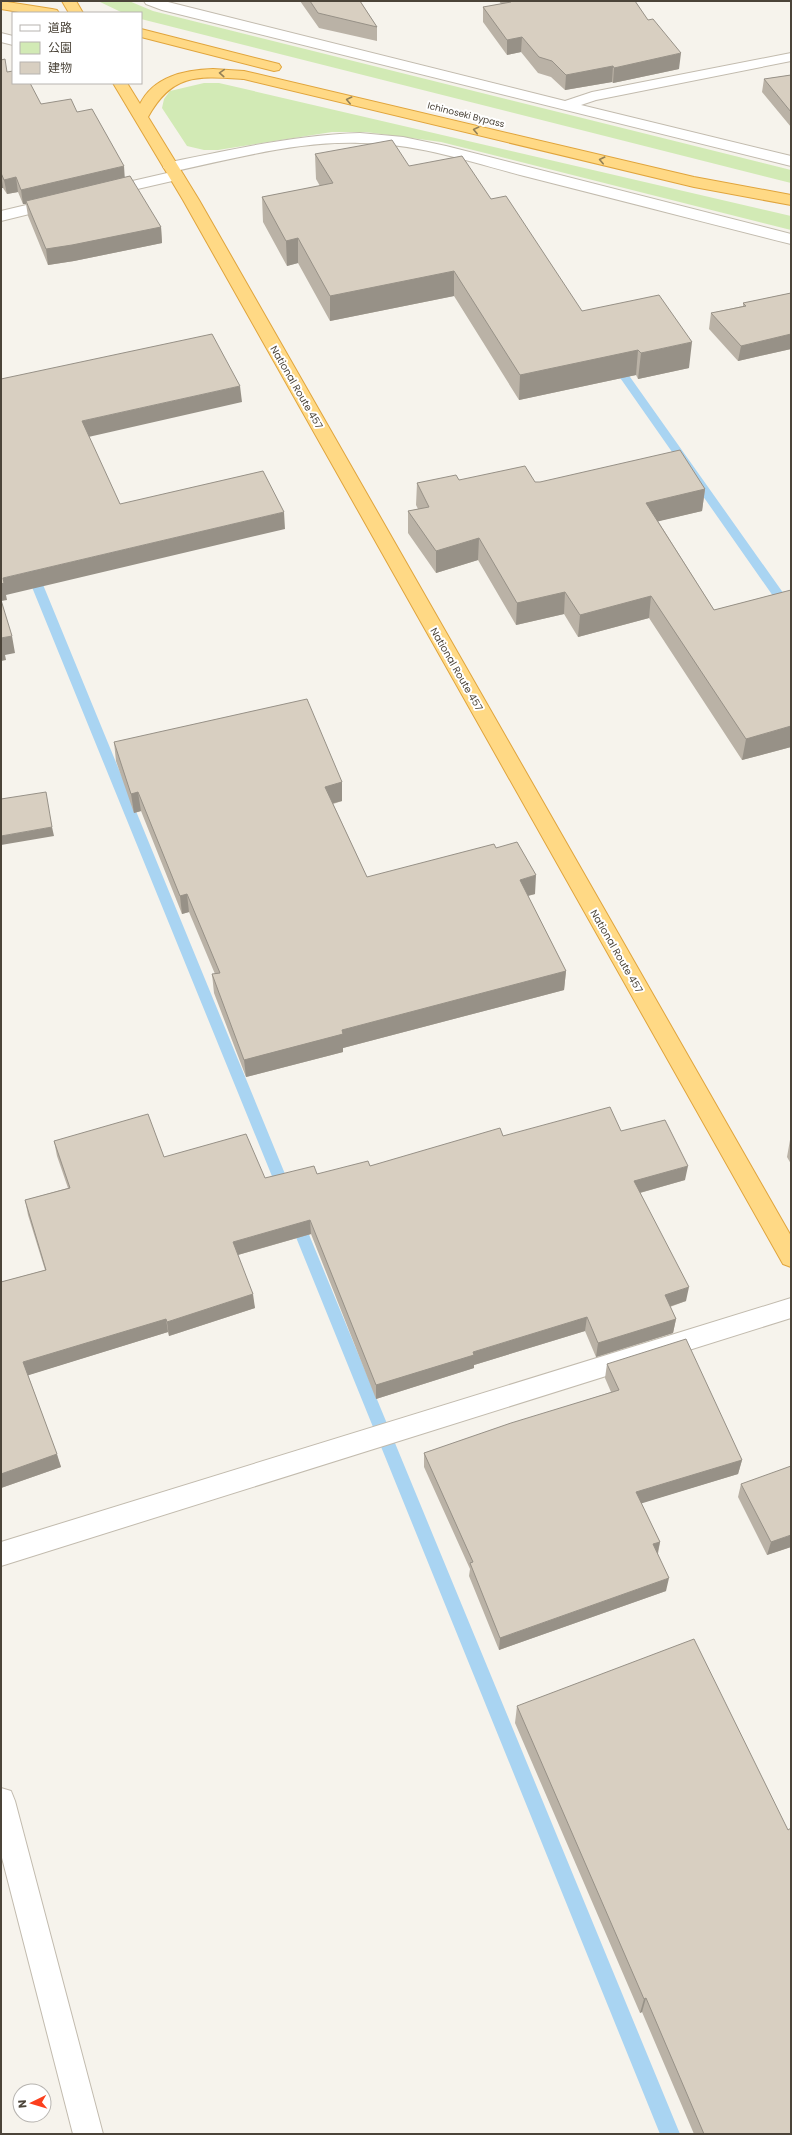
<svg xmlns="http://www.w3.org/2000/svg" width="792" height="2135" font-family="Poppins,'Noto Sans JP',sans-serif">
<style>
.green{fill:#d2eab5}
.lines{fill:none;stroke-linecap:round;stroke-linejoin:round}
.stream{fill:#a9d4f2;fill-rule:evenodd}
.minor-casing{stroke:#c2bbae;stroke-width:2}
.tertiary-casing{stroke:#c2bbae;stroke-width:2}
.trunk-casing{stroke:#e0a43c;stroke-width:2}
.minor{fill:#fff;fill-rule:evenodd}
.tertiary{fill:#fff;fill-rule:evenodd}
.trunk{fill:#ffd985;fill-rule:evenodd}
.wall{fill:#bab2a6}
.shaded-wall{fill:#979187}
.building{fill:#d8cfc1;stroke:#979187}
.oneway{stroke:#938057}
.labels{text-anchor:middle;stroke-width:4;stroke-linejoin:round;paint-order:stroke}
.far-street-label{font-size:9px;fill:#4b4439;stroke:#fff}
.street-label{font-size:10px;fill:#4b4439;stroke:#fff}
</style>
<rect width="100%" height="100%" fill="#f6f3ec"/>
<path class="green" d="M98,1H129L153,11L791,170V183L141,19V13H123Z
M204,83H219L791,216V230L441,142L366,132H332L218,150H204L187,146L162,108L164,99L170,91Z"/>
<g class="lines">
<path class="stream" d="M614,359L618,360L791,604V617L787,616L609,362Z
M31,566L37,570L292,1191L290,1195L285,1197L280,1195L278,1191L25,570Z
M296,1214L301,1216L303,1220L680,2134H660L289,1220L291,1216Z"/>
<defs>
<path id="minor" d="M144,1H164L565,101L592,92L791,53V61L596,100L581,105L791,156V166L162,10L146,4Z
M1,33L13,36V45L1,42Z
M360,133L403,137L446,146L791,234V244C703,222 616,199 528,177C473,163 417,143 360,143C296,141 233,159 171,172L166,170L163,167L166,164L171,162C234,149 296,135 360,133Z
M791,1298V1318L1,1566V1542Z
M1,1788L11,1791L15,1801L103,2134H73L1,1854Z"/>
<path id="tertiary" d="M176,171L181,173L184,176L181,179L107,196L102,194L99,191L102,188Z
M56,198L62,200L64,203L62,206L1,221V211Z"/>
<path id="trunk" d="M1,1L52,9L57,10L59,13H25L1,9Z
M62,1H76L83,13H69Z
M141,29L279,64L281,67L279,70L274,71L141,37Z
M213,69L244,71L694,177L791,195V205L694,187L244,79C198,76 172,73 148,117L199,200L791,1236V1267L783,1264L183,200L113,83H127L140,104C154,76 185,70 213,69Z"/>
</defs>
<use href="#minor" class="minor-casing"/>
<use href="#tertiary" class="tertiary-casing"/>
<use href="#trunk" class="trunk-casing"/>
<use href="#minor" class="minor"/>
<use href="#tertiary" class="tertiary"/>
<use href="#trunk" class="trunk"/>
</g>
<path class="wall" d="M300,1H360L377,27V41L319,28Z
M499,1H635L679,69L613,83L612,82L565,90L551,77L538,73L521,52L507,55L483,22V7L501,4Z
M1,60L7,72L41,104L77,112L161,227L162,243L74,261L48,265L28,216L26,204H23L18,192L7,194L3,188H1Z
M791,75V127L762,92L764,79Z
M315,154L409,166L491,199L582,311L689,368L638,379L636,375L519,400L454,296L330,321L298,263L287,266L263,222L262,197L320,186L316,179Z
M791,293V349L738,361L709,329L711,313L743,306V303Z
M459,480L535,482L705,489L702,511L658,521L714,610L791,590V747L742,760L649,618L578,637L564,614L516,625L478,560L436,573L408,533V511L418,509L416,505L417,483Z
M114,742L342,782V801L333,804L367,877L496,848L535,894L528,896L566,971L564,990L343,1048V1052L246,1077L214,993L212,974H215L189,912L182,914L141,811L134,813L116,761Z
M621,1131L685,1180L640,1193L686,1301L670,1307L676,1319L673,1333L596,1357L585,1331L474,1365V1368L376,1399L311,1234L238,1255L255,1308L169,1336L168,1332L28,1375L61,1467L1,1488V1282L45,1270L28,1215L25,1200L68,1188L57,1156L54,1141L164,1157L265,1178L317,1174L370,1166L503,1136Z
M790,1140H791V1164L787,1157Z
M607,1364L742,1460L738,1474L641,1503L660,1542L658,1554L666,1591L499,1650L469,1576L470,1569L424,1467V1453L611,1392L605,1378Z
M741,1484L791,1547L767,1555L738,1497Z
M517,1706L791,2134H694L642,2012L640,2013L515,1723Z"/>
<path class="shaded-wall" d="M522,37L521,52L507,55V40Z
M681,53L679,69L613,83L614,68Z
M613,66L612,82L565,90L566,75Z
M124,166L125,181L26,201V204H23L21,190Z
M1,173L3,188H1Z
M16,177L18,192L7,194L4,180Z
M161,227L162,243L74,261L48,265L46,249Z
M298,238V263L287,266L286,241Z
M454,271V296L330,321V296Z
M791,334V349L738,361L741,346Z
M692,342L689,368L638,379L641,353Z
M638,350L636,375L519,400L520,375Z
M240,386L242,402L84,438L82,421Z
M705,489L702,511L643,525L646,503Z
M284,512L285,529L6,595L7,600L1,601V584L3,578Z
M479,538L478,560L436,573V551Z
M565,592L564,614L516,625L517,603Z
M651,596L649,618L578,637L580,615Z
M12,636L15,653L5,655L6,660L1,661V638Z
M791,726V747L742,760L746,739Z
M342,782V801L326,805L325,787Z
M138,792L141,811L134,813L131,794Z
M52,827L54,836L1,845V836Z
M536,875L535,894L518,898L520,880Z
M187,894L189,912L182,914L180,896Z
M566,971L564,990L343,1048V1052L246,1077L244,1060L342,1030Z
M688,1166L685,1180L632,1195L634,1181Z
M310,1220L311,1234L234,1256L233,1242Z
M689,1287L686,1301L662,1309L665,1295Z
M253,1294L255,1308L169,1336L167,1322Z
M587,1317L585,1331L474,1365V1368L376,1399V1385L473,1352Z
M166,1319L168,1332L26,1376L23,1362Z
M676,1319L673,1333L596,1357L598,1343Z
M57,1454L61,1467L1,1488V1474Z
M742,1460L738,1474L633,1506L636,1492Z
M791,1535V1547L767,1555L771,1542Z
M660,1542L657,1555L653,1544Z
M669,1578L666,1591L499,1650L500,1638Z
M646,1998L642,2012L640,2013L644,1999Z"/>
<path class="building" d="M310,1H360L377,27L318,13Z
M511,1H635L648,20L653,19L681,53L614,68L613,66L566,75L552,61L539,57L522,37L507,40L483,7L511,2Z
M5,59L7,72L13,71V83H30L41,104L71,99L77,112L92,109L124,166L21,190L16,177L4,180L1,173V60Z
M791,75V112L764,79Z
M392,140L409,166L462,156L491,199L506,196L582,311L659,295L692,342L641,353L638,350L520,375L454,271L330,296L298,238L286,241L262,197L333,183L315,154Z
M130,176L161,227L72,245L46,249L26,201Z
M791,293V334L741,346L711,313L746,306L743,303Z
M212,334L240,386L82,421L120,504L263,471L284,512L3,578L4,583L1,584V379Z
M680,450L705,489L646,503L714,610L791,590V726L746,739L651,596L580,615L565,592L517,603L479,538L436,551L408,511L429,507L417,483L456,475L459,480L525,466L535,482H540Z
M1,600L12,636L1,638Z
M307,699L342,782L325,787L367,877L494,844L496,848L517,842L536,875L520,880L566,971L342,1030L343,1034L244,1060L212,974L220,973L187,894L180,896L138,792L131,794L114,742Z
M46,792L52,827L1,836V799Z
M610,1107L621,1131L665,1120L688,1166L634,1181L689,1287L665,1295L676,1319L598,1343L587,1317L473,1352L474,1355L376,1385L310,1220L233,1242L253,1294L167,1322L166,1319L23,1362L57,1454L1,1474V1282L46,1270L25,1200L70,1188L54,1141L148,1114L164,1157L246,1134L265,1178L314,1166L317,1174L368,1161L370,1166L500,1128L503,1136Z
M686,1339L742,1460L636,1492L660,1542L653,1544L669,1578L500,1638L470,1563L473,1562L424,1453L511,1423L619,1390L607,1364Z
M791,1466V1535L771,1542L741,1484Z
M694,1639L788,1830L791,1828V2134H704L646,1998L644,1999L517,1706Z"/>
<defs><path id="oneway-chevron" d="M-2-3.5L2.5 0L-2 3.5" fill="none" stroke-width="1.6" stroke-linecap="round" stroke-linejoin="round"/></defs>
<g class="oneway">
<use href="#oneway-chevron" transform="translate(222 73) rotate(-176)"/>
<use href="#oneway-chevron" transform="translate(349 100) rotate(-167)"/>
<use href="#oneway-chevron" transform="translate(476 130) rotate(-167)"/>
<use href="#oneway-chevron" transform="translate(602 160) rotate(-167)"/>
</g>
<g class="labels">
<g class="far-street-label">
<text transform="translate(466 115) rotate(14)" y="3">Ichinoseki Bypass</text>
</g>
<g class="street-label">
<text transform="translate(297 387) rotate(60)" y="4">National Route 457</text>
<text transform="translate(457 669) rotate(60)" y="4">National Route 457</text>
<text transform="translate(617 951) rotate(60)" y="4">National Route 457</text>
</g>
</g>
<rect width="792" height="2135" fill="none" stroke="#4b4439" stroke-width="4"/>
<rect x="12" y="12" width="130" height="72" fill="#ffffff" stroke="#b7b4b0"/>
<rect x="20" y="25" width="20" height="6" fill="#ffffff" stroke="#b7b4b0"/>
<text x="48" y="32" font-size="12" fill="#4b4439">道路</text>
<rect x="20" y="42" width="20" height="12" fill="#d2eab5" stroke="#b7b4b0"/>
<text x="48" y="52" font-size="12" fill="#4b4439">公園</text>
<rect x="20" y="62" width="20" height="12" fill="#d8cfc1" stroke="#b7b4b0"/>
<text x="48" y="72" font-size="12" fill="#4b4439">建物</text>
<g transform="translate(32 2103) rotate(265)"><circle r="19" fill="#ffffff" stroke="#b7b4b0"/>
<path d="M0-3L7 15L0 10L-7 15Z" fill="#fc3f1d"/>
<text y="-6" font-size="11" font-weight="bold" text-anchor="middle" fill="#4b4439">N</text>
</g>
</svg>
